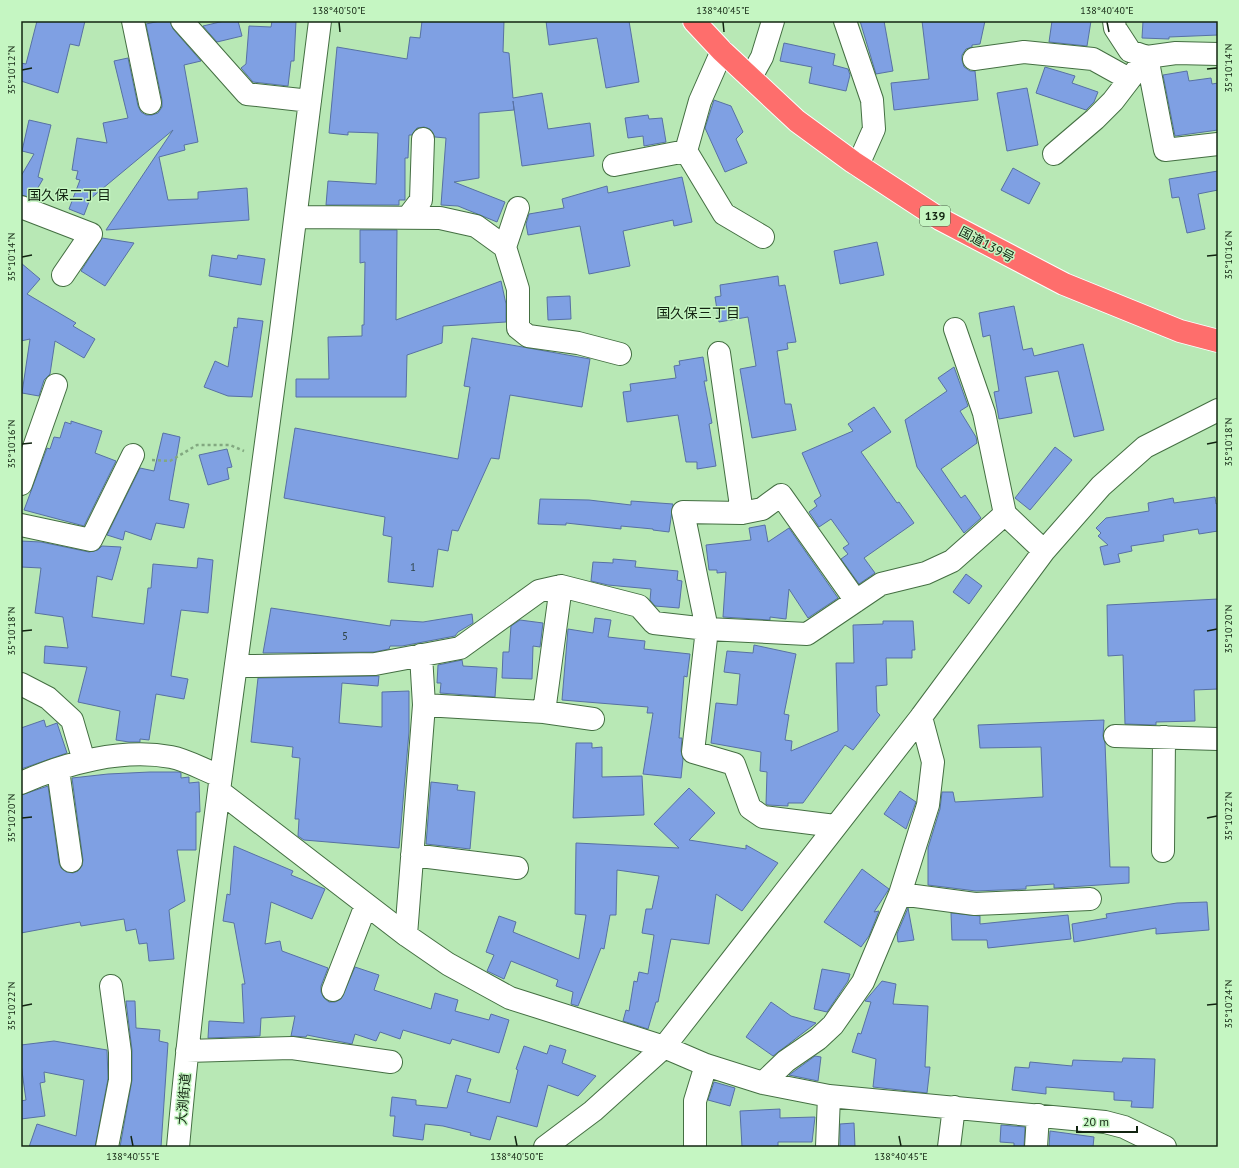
<svg xmlns="http://www.w3.org/2000/svg" width="1239" height="1168" font-family="'PT Sans','Noto Sans JP',sans-serif">
<style>
.building{fill:#7fa0e3;stroke:#5771a3}
.lines{fill:none;stroke-linecap:round;stroke-linejoin:round}
.minor-casing{stroke:#446f42;stroke-width:24}
.highway-casing{stroke:#fff;stroke-width:24}
.path{stroke:#82a880;stroke-width:2.5;stroke-dasharray:3 3;stroke-linecap:butt}
.minor{stroke:#fff;stroke-width:22}
.highway{stroke:#fe6e6c;stroke-width:22}
.ticks{fill:none;stroke:#122411;stroke-width:1.5}
.labels{text-anchor:middle;stroke-width:3;stroke-linejoin:round;paint-order:stroke}
.number-label{font-size:11px;fill:#2d4346}
.shield{fill:#c5f6c2;stroke:#486346;stroke-width:1}
.shield-label{font-size:12px;font-weight:bold;fill:#122411}
.street-label{font-size:13px;fill:#122411;stroke:#c5f6c2}
.neighbourhood-label{font-size:14px;fill:#122411;stroke:#c5f6c2}
.neatline{fill:none;stroke:#122411;stroke-width:1.5}
.ticks-label{font-size:10px;text-anchor:middle;fill:#122411}
</style>
<rect width="100%" height="100%" fill="#b8e8b5"/>
<path class="building" d="M37,21H85L79,46L70,44L58,93L21,81V63L26,64Z
M160,21H170L173,29L201,61L184,65L198,142L184,145L185,150L159,157L168,200L198,199V192L247,188L249,220L106,230L173,130L90,199L84,215L69,209L80,180L76,179L78,171L72,170L77,138L107,143L103,123L128,118L114,61L128,58L138,106L141,112L146,115H152L158,113L162,107V100L146,24Z
M224,21H238L242,36L217,42L203,26Z
M272,21H296L294,61H291L288,86L253,82L241,68L246,64L249,26L271,27Z
M422,21H504L503,52L509,53L513,98L542,93L548,129L590,123L594,156L522,166L513,101L514,110L479,113V178L454,182L505,202L497,222L458,206L441,205L446,138L435,137L430,129L424,127L417,128L412,135H409L408,158H405V200H399V205H326L328,181L376,184L378,133L348,132V135L329,133L337,47L407,59L410,37L420,38Z
M546,21H629L639,82L606,88L597,38L549,45Z
M860,21H884L893,71L876,74Z
M922,21H985L980,44L972,45V47L966,49L962,55V60L964,67L970,71H975L978,100L894,110L891,83L929,79Z
M1052,21H1091L1087,46L1049,42Z
M1143,21H1218V35L1169,37V39L1142,38Z
M784,43L835,54L833,65L848,69L850,75L846,91L809,83L812,67L780,61Z
M1045,67L1075,76L1072,83L1098,92L1094,102L1086,110L1036,93Z
M1187,71L1189,81L1211,78L1212,84L1218,83V130L1175,136L1163,75Z
M1027,88L1038,145L1007,151L997,93Z
M714,100L731,106L743,132L736,139L747,163L725,172L705,128Z
M648,115L649,119L662,118L666,142L644,146L643,136L628,138L625,118Z
M29,120L51,125L38,177L43,179L32,198L21,195V176L34,154L22,151Z
M1013,168L1040,183L1029,204L1001,190Z
M1218,171V190L1198,194L1205,229L1187,233L1179,197L1172,198L1169,179Z
M682,177L692,222L674,226L673,220L623,231L630,266L589,274L580,226L528,235L526,224L529,214L564,208L562,199L607,186L608,193Z
M360,230H397L396,320L501,281L506,304V322L443,326L442,343L407,355L406,397H296V379H329L328,337L362,336V325H364L365,262L360,263Z
M102,238L134,243L105,286L81,271Z
M877,242L884,275L840,284L834,251Z
M212,255L237,259L238,255L265,259L261,285L209,276Z
M21,263L40,279L27,294L76,323L73,326L95,339L84,358L55,341L50,374L44,380L39,396L22,393L30,339L21,341Z
M778,276L779,286L785,285L796,342L787,343L788,349L777,351L785,404H791L796,430L752,438L740,369L756,366L748,317L719,322L715,297L721,296L720,285Z
M570,296L571,319L548,320L547,297Z
M1014,306L1023,350L1032,348L1034,356L1083,344L1104,430L1074,437L1058,371L1025,377L1032,413L999,419L994,392L999,391L990,335L983,337L979,313Z
M238,318L263,321L252,397L228,396L204,387L215,361L228,367L234,327L237,328Z
M472,338L590,359L582,407L510,395L499,459L491,458L458,531L452,530L448,551L438,549L433,587L388,582L392,537L383,535L385,517L284,498L295,428L458,459L470,387L464,386Z
M703,357L707,381H704L712,423L709,424L716,466L697,469V462H686L678,415L627,422L623,392L631,391L630,384L676,378L674,366L680,365L679,361Z
M954,367L968,406L960,411L976,437L977,443L941,469L961,498L965,495L981,518L964,533L917,467L905,420L947,391L938,378Z
M874,407L891,432L861,452L897,503L899,502L914,523L864,558L875,573L859,584L841,559L848,554L843,548L849,544L831,519L819,527L809,512L817,506L814,501L821,496L802,453L853,431L848,424Z
M71,421L102,431L95,453L116,461L84,526L24,510L47,448L50,449L54,437L60,438L65,422L71,424Z
M163,433L180,437L169,500L189,504L184,528L156,523L151,540L125,531L123,540L107,535L140,468L154,471Z
M1055,447L1072,460L1030,510L1015,498Z
M227,449L232,467L227,468L229,479L208,485L199,455Z
M1215,497L1216,504L1218,503V531L1199,534L1198,529L1163,535L1164,541L1131,546L1132,551L1118,554L1120,562L1104,565L1100,547L1108,545L1098,536L1101,533L1096,528L1106,518L1149,511L1148,503L1173,498L1174,503Z
M540,499L589,500L631,505V501L673,504L669,532L653,530V529L621,526V529L566,523V525L538,524Z
M765,525L768,542L789,528L838,598L808,618L789,589L786,619L770,617V620L723,617L726,572L717,573V570H709L706,545L751,540L749,528Z
M21,541L41,542L89,552L98,550L102,546L121,547L112,580L97,576L92,617L144,624L148,588H151L153,564L197,568L198,558L213,560L208,613L181,610L171,676L188,679L184,699L156,694L149,740L140,739V742H129L116,740L120,711L78,702L87,667L44,663L45,646L68,648L63,617L35,613L41,568L21,567Z
M613,559L636,561L635,567L678,571L677,580L682,581L679,608L655,606L650,600L651,589L608,585L591,581L593,562L613,563Z
M966,574L982,586L969,604L953,592Z
M1218,599V689L1194,690L1195,721L1156,722V725L1125,724L1123,655L1108,656L1107,605Z
M271,608L390,626L391,620L423,622L472,614L473,623L458,632L455,636L402,646H390L389,649L374,652L263,653Z
M595,618L611,620L608,637L645,641L644,649L690,654L687,677L684,676L679,738H682L681,751L683,759L681,778L643,774L653,713H647L648,707L562,700L568,629L593,633Z
M520,620L543,623L540,647L533,646L532,679L502,678L503,652H509L511,626Z
M883,621H913L915,650H912V658H886L887,685L876,686L877,712L880,715L853,750L845,745L803,803H788V806L768,805L766,804L767,772L760,771L761,752L711,743L716,703L737,705L740,674L724,672L727,651L753,653L754,645L796,654L784,714L789,715L785,740L792,741L791,751L838,731L836,663H854L853,625L883,624Z
M462,660L463,666L497,668L495,697L440,693L441,683H437L438,665Z
M379,676L378,686L342,683L339,723L382,727V692L409,691V732L399,848L304,840L298,836L299,819H295L300,758L292,757L293,747L251,742L258,678Z
M44,720L46,727L57,723L67,753L21,769V728Z
M1104,720L1103,736L1105,743L1110,867H1129V883L1054,888V884L1026,886V889L976,891L928,885V848L940,809L942,792H953L955,802L1043,797L1041,747L980,748L978,725Z
M576,743H592V748L602,747V777L642,776L644,815L573,818Z
M150,772H179L181,773V778L189,777V783L199,782L200,812H196V850H177L185,901L169,910L174,959L149,961L147,943L139,944L136,929L126,931L124,919L81,926L80,922L21,933V795L48,786L59,863L61,868L66,872L73,873L78,871L82,866L83,860L72,778L108,774Z
M431,782L458,785L457,790L475,792L470,849L426,844Z
M689,788L715,813L689,840L746,849V845L778,863L742,911L716,894L709,944L671,939L658,1002H656L648,1029L623,1021L626,1010L629,1011L634,981L637,982L639,972L648,974L654,935L642,933L646,909H652L659,876L617,870L616,915H610L604,949L601,948L578,1006L571,1004L573,992L556,986L558,980L511,961L504,979L487,971L494,955L486,952L499,916L516,922L513,932L579,959L586,915L575,914L576,843L679,848L654,824Z
M900,791L916,802L906,829L884,814Z
M234,846L293,871L291,875L325,889L312,919L271,902L265,944L280,941L282,951L328,968L321,986V992L324,998L329,1002H335L341,999L355,967L379,975L374,990L431,1009L435,993L458,1000L455,1011L489,1020L491,1014L509,1020L499,1053L452,1039L450,1044L403,1030L400,1039L380,1032L376,1041L355,1034L352,1044L307,1035L306,1037L291,1036L295,1016L261,1018L260,1036L208,1038L209,1021L244,1023L242,984H245L234,923L223,921L227,894L230,895Z
M862,869L889,889L874,912L879,911L869,936L861,947L824,922Z
M1207,902L1209,930L1156,934V928L1074,942L1072,924L1107,918L1106,914L1177,903Z
M908,908L914,940L898,942L897,934Z
M951,913L980,916V924L1068,915L1071,939L988,948L987,940H952Z
M822,969L850,974L848,981L827,1012L814,1009Z
M882,981L896,984L893,1004L928,1006L925,1067H930L927,1093L873,1087L876,1059L852,1052L858,1033L861,1034L871,1002L865,1001Z
M126,1001H135L136,1028L160,1030L159,1041L168,1043L161,1147H120L132,1080V1050Z
M771,1002L791,1016L816,1023L773,1056L746,1037Z
M54,1041L107,1050L108,1079L95,1147H29L37,1124L76,1136L84,1080L44,1072L45,1082L40,1083L45,1116L21,1119V1101L26,1100L21,1064V1045Z
M550,1045L566,1050L562,1063L596,1076L578,1096L548,1085L537,1127L497,1116L490,1140L470,1135L471,1133L443,1126L425,1124L423,1140L393,1136L395,1116H390L392,1097L416,1100V1105L447,1108L456,1075L471,1079L467,1092L510,1103L518,1070L516,1069L524,1046L547,1054Z
M815,1056L821,1057L818,1081L789,1075Z
M1123,1058L1155,1059L1153,1108L1131,1107L1132,1101L1114,1100V1092L1046,1087V1094L1012,1090L1015,1067L1029,1068L1030,1062L1072,1066L1073,1060L1122,1062Z
M714,1082L735,1088L730,1106L708,1100Z
M780,1109V1118L815,1117L812,1142H778V1147H742L740,1111Z
M854,1123L855,1147H840V1124Z
M1001,1125L1025,1127L1024,1147H1014V1143L1000,1142Z
M1050,1131L1094,1137L1093,1147H1049Z"/>
<g class="lines">
<defs>
<path id="minor" d="M133,21L150,103
M182,21L247,94L310,101
M845,21L872,100L874,129L858,165
M1114,21L1115,28L1130,51L1147,57L1176,53L1218,54
M1147,57L1165,150L1218,144
M974,59L1024,52L1093,59L1129,79
M751,77L762,57L773,21
M686,151L700,101L722,51
M1054,154L1095,119L1113,101L1139,67
M614,165L686,151L724,214L763,237
M21,207L91,234L63,275
M296,217L440,218L476,226L505,247L518,289V328L528,336L578,343L620,354
M408,217L421,200L423,139
M505,247L518,208
M955,329L984,413L1005,514L1044,551
M719,353L742,513
M21,484L56,385
M21,525L91,540L133,455
M236,664L253,666L375,664L460,648L539,591L561,586
M21,684L48,698L72,720L84,761
M424,705L544,712L593,719
M544,712L561,586L639,606L654,623L707,629L807,634L881,584L926,573L952,561L1005,514
M1115,736L1218,739
M58,770L71,861
M21,783C66,763 122,748 171,757C187,760 204,770 220,776
M219,791L406,935L448,964L510,998L664,1047L706,1065L763,1083L829,1096L1105,1122L1124,1127L1165,1147
M835,826L763,817L750,808L734,764L693,752L707,629L683,512L742,513L762,509L781,495L856,601
M1163,851L1164,737
M412,855L517,868
M900,894L975,904L1090,899
M406,935L424,705L421,655
M333,990L366,905
M187,1051L292,1048L391,1062
M763,1083L786,1061L818,1039L833,1025L863,982L900,894L928,805L933,762L921,717
M107,1147L120,1080V1052L111,986
M178,1147C196,946 225,747 252,547C276,372 299,196 320,21
M545,1147L593,1111L664,1047L921,717L1044,551L1101,486L1145,447L1218,410
M695,1147V1101L706,1065
M827,1147L829,1096
M949,1147L954,1107
M1036,1147L1038,1115"/>
<path id="highway" d="M694,21L722,51L797,121L853,162L940,219L1064,284L1180,331L1218,341"/>
</defs>
<use href="#minor" class="minor-casing"/>
<use href="#highway" class="highway-casing"/>
<path class="path" d="M152,460L170,461L197,445H230L244,451"/>
<use href="#minor" class="minor"/>
<use href="#highway" class="highway"/>
</g>
<path class="ticks" d="M339,22L340,32M723,22L724,32M1107,22L1109,32M1207,69L1217,68M22,70L32,68M1207,256L1217,255M22,257L32,255M22,444L32,443M1207,444L1217,442M22,631L32,630M1207,631L1217,629M22,818L32,817M1207,818L1217,816M1207,1005L1217,1004M22,1006L32,1004M131,1136L133,1146M515,1136L517,1146M899,1136L901,1146"/>
<g class="labels">
<g class="number-label">
<text x="413" y="571">1</text>
<text x="345" y="640">5</text>
</g>
<rect class="shield" x="920" y="206" width="30" height="20" rx="3"/>
<g class="shield-label">
<text x="935" y="220">139</text>
</g>
<g class="street-label">
<text transform="translate(987 244) rotate(28)" y="5">国道139号</text>
<text transform="translate(183 1099) rotate(-85)" y="5">大渕街道</text>
</g>
<g class="neighbourhood-label">
<text x="69" y="200">国久保二丁目</text>
<text x="698" y="318">国久保三丁目</text>
</g>
</g>
<rect width="1239" height="1168" fill="none" stroke="#c5f6c2" stroke-width="44"/>
<path d="M1077 1126v6h60v-6" fill="none" stroke="#122411" stroke-width="2"/>
<text x="1083" y="1126" font-size="12" fill="#122411" stroke="#c5f6c2" stroke-width="3" paint-order="stroke">20 m</text>
<rect x="22" y="22" width="1195" height="1124" class="neatline"/>
<g class="ticks-label">
<text x="339" y="14">138°40'50"E</text>
<text x="723" y="14">138°40'45"E</text>
<text x="1107" y="14">138°40'40"E</text>
<text transform="translate(1228 68) rotate(-90)" y="4">35°10'14"N</text>
<text transform="translate(11 70) rotate(-90)" y="4">35°10'12"N</text>
<text transform="translate(1228 255) rotate(-90)" y="4">35°10'16"N</text>
<text transform="translate(11 257) rotate(-90)" y="4">35°10'14"N</text>
<text transform="translate(1228 442) rotate(-90)" y="4">35°10'18"N</text>
<text transform="translate(11 444) rotate(-90)" y="4">35°10'16"N</text>
<text transform="translate(1228 629) rotate(-90)" y="4">35°10'20"N</text>
<text transform="translate(11 631) rotate(-90)" y="4">35°10'18"N</text>
<text transform="translate(1228 816) rotate(-90)" y="4">35°10'22"N</text>
<text transform="translate(11 818) rotate(-90)" y="4">35°10'20"N</text>
<text transform="translate(1228 1004) rotate(-90)" y="4">35°10'24"N</text>
<text transform="translate(11 1006) rotate(-90)" y="4">35°10'22"N</text>
<text x="133" y="1160">138°40'55"E</text>
<text x="517" y="1160">138°40'50"E</text>
<text x="901" y="1160">138°40'45"E</text>
</g>
</svg>
